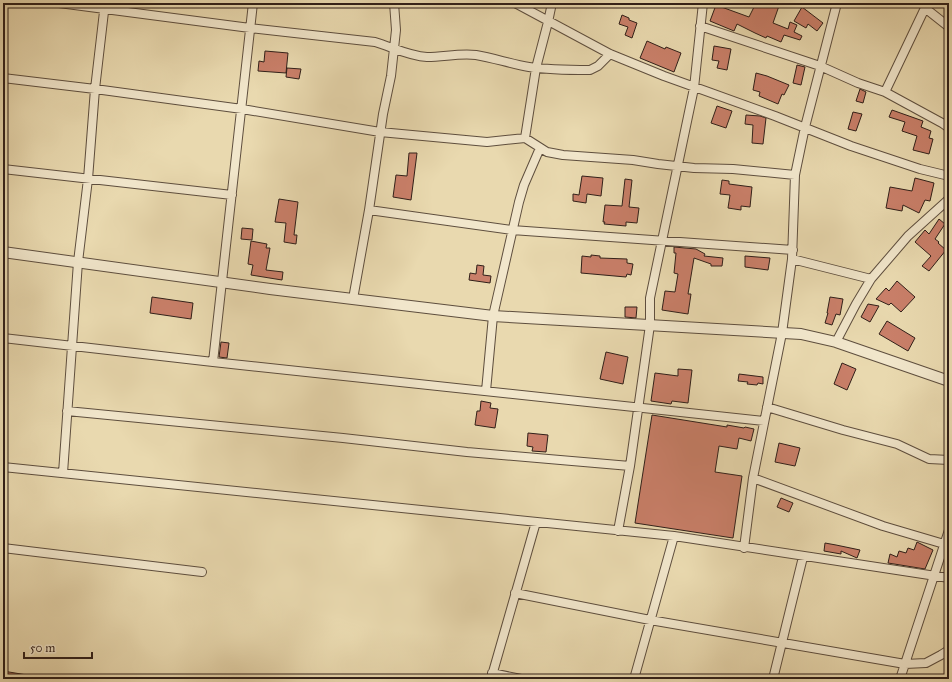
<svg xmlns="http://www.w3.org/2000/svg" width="952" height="682" font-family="'IM FELL Great Primer',serif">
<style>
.building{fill:#c97f69;stroke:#301f19}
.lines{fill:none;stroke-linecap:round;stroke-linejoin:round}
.minor-casing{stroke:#5e4e3e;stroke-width:10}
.tertiary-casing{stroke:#5e4e3e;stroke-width:12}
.minor{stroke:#f1e6cb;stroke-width:8}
.tertiary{stroke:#f1e6cb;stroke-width:10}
</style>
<rect width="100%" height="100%" fill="#e9d9af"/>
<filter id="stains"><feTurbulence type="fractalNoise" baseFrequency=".005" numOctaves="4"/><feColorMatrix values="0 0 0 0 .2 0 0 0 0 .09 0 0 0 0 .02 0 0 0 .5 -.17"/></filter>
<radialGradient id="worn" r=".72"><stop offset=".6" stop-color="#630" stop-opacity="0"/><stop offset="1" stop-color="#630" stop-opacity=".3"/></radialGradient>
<path class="building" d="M756,3H780L773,23L788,29L790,22L797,25L794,32L802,36L800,40L784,35L781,42L767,36L766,38L755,33L737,24L734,31L710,21L716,5L749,17Z
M802,7L823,23L817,31L808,24L806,28L794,21Z
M622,15L629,18V20L637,23L632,38L625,35L628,27L619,24Z
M647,41L665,49L666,47L681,53L674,72L640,58Z
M714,46L731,49L727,70L717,68L719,61L712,60Z
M265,51L288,53L286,73L258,71L259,61L264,62Z
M797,65L805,67L801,85L793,83Z
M287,68L301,69L299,79L286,77Z
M756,73L767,76L789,85L784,95L782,94L778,104L759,96L760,92L753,90Z
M860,89L866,92L863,103L856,101Z
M717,106L732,111L726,128L711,123Z
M892,110L923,121L921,127L931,131L929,138L933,139L929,154L913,150L917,136L902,131L905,122L889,117Z
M853,112L862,114L856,131L848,129Z
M746,115L760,116L766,118L763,144L752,143L753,125L745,124Z
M409,153H417L411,200L393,197L396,175L407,176Z
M582,176L603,178L601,196L587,194L586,203L573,201V194L579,195Z
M915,178L934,183L930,201L925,200L919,213L903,205L902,211L886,208L890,187L912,191Z
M625,179L632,180L629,207L639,208L637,223L626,222V226L604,224L605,222H603L605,205L622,206Z
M722,180L729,181V184L752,187L750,207L741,206V210L728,208L730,195L720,194Z
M279,199L298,202L294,235H297L296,244L284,242L286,223L275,222Z
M939,219L945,224L935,239L939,242L938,243L946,250L929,271L922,266L931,256L915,242L925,230L929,234Z
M242,228L253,229L252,240L241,239Z
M251,241L267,244L266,248H270L266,270L283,272L282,280L251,275L253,265L248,264Z
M674,247L696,249L705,254L704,256L723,258L722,266H711V264L694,258L688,294H691L688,314L662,310L665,291L675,292L678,274L674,273L676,253H674Z
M591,255L600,256V258L627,259V263L633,264L631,275L627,274L626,277L581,273L582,256L591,257Z
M745,256L770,258L768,270L745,267Z
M477,265L484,266L483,275L491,276L490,283L469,280L470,273L476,274Z
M897,281L915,297L901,312L891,303L889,305L876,299L886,288L889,291Z
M152,297L193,303L191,319L150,313Z
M830,297L843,299L840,315L836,314L832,325L825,323L828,313H827Z
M868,304L879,306L870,322L861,317Z
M625,307H637L636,318L625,317Z
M887,321L915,338L908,351L879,334Z
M221,342L229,343L227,358L219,357Z
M606,352L628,357L623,384L600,379Z
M842,363L856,369L847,390L834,384Z
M678,369L692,370L688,403L672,401L671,404L651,401L655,373L678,376Z
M739,374L763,377V384L758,383L757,385L747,384L748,382L738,381Z
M481,401L491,403L490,408L498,409L495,428L475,425L477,411H480Z
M652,415L727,427V425L744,428L745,427L754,429L751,441L739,438L737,449L719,446L715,472L742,476L733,538L635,523Z
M528,433L548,435L546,452L532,451L533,447L527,446Z
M779,443L800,448L795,466L775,462Z
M781,498L793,503L789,512L777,507Z
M917,542L933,550L925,569L888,563L890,554L897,557L899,551L906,553L908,548L914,550Z
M825,543L836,545L860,550L857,558L841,551V554L824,551Z
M3,671L27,675V679H3Z"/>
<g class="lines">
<defs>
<path id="minor" d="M59,3L250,28L375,42C392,47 409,56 427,57C444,57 459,53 476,55C494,58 511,64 529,67C549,70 570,70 590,70L598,66L610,54
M515,3L610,54L664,76L775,116L851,146L920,169L949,176
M925,8L949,27
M700,26L820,66L858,83L885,92L942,123L949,128
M3,78L95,89L242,109L380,132L487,142L525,138L547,152L563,155L633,160L658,164L694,168L733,169L795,175
M885,92L925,8V3
M525,138L536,68L548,22L552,3
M3,169L232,195
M369,210L512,230L793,250
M792,259L871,279
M353,299L369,210L383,114L391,76L396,30L394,3
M3,338L213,362L764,421
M836,342L856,304L871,279L908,236L949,199
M213,362L253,3
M486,391L493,316L519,202L524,185L540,148
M767,407L843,430L897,444L929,459L949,460
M67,411L343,438L467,452L630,466
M3,467L674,536L949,578
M63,473L78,262L88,179L95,89L105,3
M753,478L883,526L944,544
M618,531L630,466L650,325V298L694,88L703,3
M3,548L202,572
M744,548L753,478L782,333L792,259L795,175L805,127L837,3
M515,593L650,620L905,664L926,663L941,655L949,650
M492,673L521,679
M491,679L536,522
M634,679L674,536
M773,679L803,557
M900,679L949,530"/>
<path id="tertiary" d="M3,252L270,289L493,316L801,334L836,342L949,381"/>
</defs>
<use href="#minor" class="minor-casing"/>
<use href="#tertiary" class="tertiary-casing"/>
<use href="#minor" class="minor"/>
<use href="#tertiary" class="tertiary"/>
</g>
<rect width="952" height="682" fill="none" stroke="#e9d9af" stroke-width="16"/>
<rect x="4" y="4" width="944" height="674" fill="none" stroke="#301f19" stroke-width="2"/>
<rect x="8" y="8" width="936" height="666" fill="none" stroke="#301f19"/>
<path d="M24 652v6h68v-6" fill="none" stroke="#301f19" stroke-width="2"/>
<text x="30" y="652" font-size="12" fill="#301f19" stroke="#f1e6cb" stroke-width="3" paint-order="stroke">50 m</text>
<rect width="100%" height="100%" filter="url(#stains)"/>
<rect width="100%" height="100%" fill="url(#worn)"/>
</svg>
